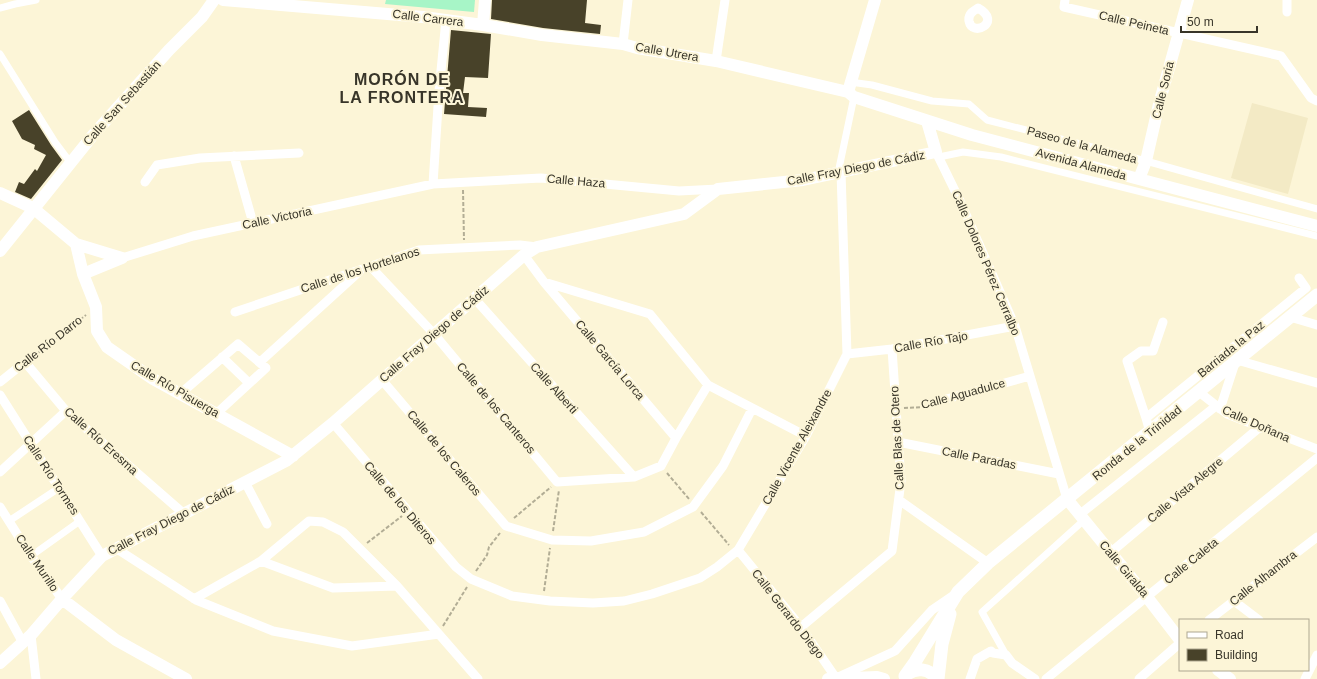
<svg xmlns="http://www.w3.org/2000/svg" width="1317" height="679" font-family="Arial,sans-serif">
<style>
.built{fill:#f3eac5}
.green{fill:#a7f5c7}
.building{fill:#484229}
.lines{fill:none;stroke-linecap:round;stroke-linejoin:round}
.path{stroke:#b2ad95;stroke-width:2;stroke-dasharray:4 2;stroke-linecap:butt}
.pedestrian{stroke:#fff;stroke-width:7}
.minor{stroke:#fff;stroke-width:9}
.tertiary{stroke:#fff;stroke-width:12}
.secondary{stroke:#fff;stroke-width:13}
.labels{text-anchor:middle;stroke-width:4;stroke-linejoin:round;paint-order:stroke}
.street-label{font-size:12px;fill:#383529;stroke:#fcf5d7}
.district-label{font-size:16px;font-weight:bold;letter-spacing:1px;fill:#383529;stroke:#fcf5d7}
</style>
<rect width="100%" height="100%" fill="#fcf5d7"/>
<path class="built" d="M1252,103L1308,118L1288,194L1231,178Z"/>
<path class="green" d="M386,0H475L474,12L385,4Z"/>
<path class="building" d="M492,0H587L585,23L601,25L600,34L543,28L491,19Z
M451,30L491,34L488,78L465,77L463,93H469L468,107L487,108L486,117L444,114Z
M29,110L51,145L62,160L31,199L15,192L19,182L24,184L35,169L37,171L46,155L34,149L35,145L22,139L12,121Z"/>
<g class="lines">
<path class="path" d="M463,190L464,240
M33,357L86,315
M904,408L924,407
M667,473L689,499
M701,512L729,545
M514,518L551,487
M553,531L559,490
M367,543L402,516
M476,571L487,555L489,547L500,533
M544,591L550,548
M443,626L467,587"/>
<path class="pedestrian" d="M0,8L15,4L36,0
M0,54L55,142L70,162
M850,82L872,85L932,101L969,104L987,120L1146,161L1317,209
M939,157L963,152L1001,157L1317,236
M838,173L854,97
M9,521L59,488
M31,556L80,521
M1006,655L982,612L1083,521"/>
<path class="minor" d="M1065,0L1064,7L1281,56L1311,98L1317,101
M978,8C1003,22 972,38 969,21C968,14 973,11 978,8Z
M1287,12V0
M623,44L628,0
M716,61L725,0
M936,152L961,203L1015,326L1067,499
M234,156L253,223
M145,182L157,165L200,158L299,153
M433,184L439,91L446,20
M524,255L544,282L676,438
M122,258L193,236L433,184L541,178L679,191L718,189
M370,266L435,335L557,482L634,477L661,466L676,438L708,385
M544,282L650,314L708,385L806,436
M475,299L634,477
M235,312L419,250L520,245L537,247
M1290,317L1317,325
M847,354L892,349L1015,326
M222,357L249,383
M1237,360L1317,383
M260,362L359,272
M382,380L506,526L552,540L591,541L644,532L693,507L723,466L752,409
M0,382L25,362L66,411L183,513
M1199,392L1227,414L1317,449
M180,394L238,344L266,368L216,414
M0,395L102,556
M932,403L1030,376
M1220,409L1235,363
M1146,418L1127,361L1141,351H1153L1163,322
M333,423L456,567L471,579L512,596L550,601L593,603L624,601L652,594L700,578L717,567L738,550L806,436L847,354L841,172
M1150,432L1146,418L1306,288L1299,278
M898,442L1059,474
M0,472L66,411
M245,482L267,524
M899,500L988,563
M0,507L31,556L62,599
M1079,515L1216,406
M117,549L196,600L273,631L352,646L439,634
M738,550L801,627L836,678L895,651L932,610L954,595
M1110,553L1260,427
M261,561L333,588L397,586
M194,599L261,561L309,521L323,522L343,532L397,586L478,679
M0,601L23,643
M1234,601L1259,620
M1209,620L1317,537
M801,627L892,551L901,481L892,349
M31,635L36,679
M970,679L977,659L991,651L993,653L1006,655L1012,663L1035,679
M1046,679L1317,458
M1139,679L1180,643
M1305,679L1317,655"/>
<path class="tertiary" d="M223,0L423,17L483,25L542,35L623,44L637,48L716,61L848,92L854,97L972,135L1317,226
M483,25L485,0
M848,92L875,0
M1139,179L1146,161L1159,104L1188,0
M0,193L33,208L76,244L83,274L96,307L97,331L107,347L153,379L293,456
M76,244L122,258
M0,251L93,135L169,50L202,17L214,0
M83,274L122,258
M1067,499L1147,597L1180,640
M62,599L116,640L186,679
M0,663L31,635L62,599L102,556L286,461L333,423L524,255L537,247L684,214L718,189L803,180L936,152L927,121
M1218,670L1230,679
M828,679L877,677L884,679"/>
<path class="secondary" d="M906,675C916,667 929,668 937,679
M905,676L915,662L958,592L988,563L1317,295
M938,679L942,644L950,614"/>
</g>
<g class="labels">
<g class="street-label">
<text transform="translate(428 18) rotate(7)" y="4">Calle Carrera</text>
<text transform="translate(1134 23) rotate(13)" y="4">Calle Peineta</text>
<text transform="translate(667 52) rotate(10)" y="4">Calle Utrera</text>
<text transform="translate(1163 90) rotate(-76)" y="4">Calle Soria</text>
<text transform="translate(122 103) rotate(-48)" y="4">Calle San Sebastián</text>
<text transform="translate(1082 145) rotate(15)" y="4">Paseo de la Alameda</text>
<text transform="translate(1081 164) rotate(15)" y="4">Avenida Alameda</text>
<text transform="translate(856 168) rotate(-11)" y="4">Calle Fray Diego de Cádiz</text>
<text transform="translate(576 181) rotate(5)" y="4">Calle Haza</text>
<text transform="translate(277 218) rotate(-12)" y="4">Calle Victoria</text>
<text transform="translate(986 263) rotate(67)" y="4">Calle Dolores Pérez Cerralbo</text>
<text transform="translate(360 270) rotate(-18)" y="4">Calle de los Hortelanos</text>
<text transform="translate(434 334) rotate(-41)" y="4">Calle Fray Diego de Cádiz</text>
<text transform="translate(931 342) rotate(-10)" y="4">Calle Río Tajo</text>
<text transform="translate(48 344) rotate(-38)" y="4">Calle Río Darro</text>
<text transform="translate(1231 349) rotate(-39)" y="4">Barriada la Paz</text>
<text transform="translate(610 360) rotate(50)" y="4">Calle García Lorca</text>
<text transform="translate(554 388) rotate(48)" y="4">Calle Alberti</text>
<text transform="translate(175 389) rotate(30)" y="4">Calle Río Pisuerga</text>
<text transform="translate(963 394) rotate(-15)" y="4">Calle Aguadulce</text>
<text transform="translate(496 408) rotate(50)" y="4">Calle de los Canteros</text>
<text transform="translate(1256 424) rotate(24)" y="4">Calle Doñana</text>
<text transform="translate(897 438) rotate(-93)" y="4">Calle Blas de Otero</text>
<text transform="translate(101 441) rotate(42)" y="4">Calle Río Eresma</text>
<text transform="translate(1137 443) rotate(-39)" y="4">Ronda de la Trinidad</text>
<text transform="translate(797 447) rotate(-61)" y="4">Calle Vicente Aleixandre</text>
<text transform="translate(444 453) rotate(50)" y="4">Calle de los Caleros</text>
<text transform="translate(979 458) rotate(11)" y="4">Calle Paradas</text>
<text transform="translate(51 475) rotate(57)" y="4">Calle Río Tormes</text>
<text transform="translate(1185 490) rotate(-40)" y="4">Calle Vista Alegre</text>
<text transform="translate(400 503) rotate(50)" y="4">Calle de los Diteros</text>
<text transform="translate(171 520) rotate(-27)" y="4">Calle Fray Diego de Cádiz</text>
<text transform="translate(1191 561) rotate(-39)" y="4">Calle Caleta</text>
<text transform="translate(37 563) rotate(56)" y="4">Calle Murillo</text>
<text transform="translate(1124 569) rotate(50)" y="4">Calle Giralda</text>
<text transform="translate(1263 578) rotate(-38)" y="4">Calle Alhambra</text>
<text transform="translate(788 614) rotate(52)" y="4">Calle Gerardo Diego</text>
</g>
<g class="district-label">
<text x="402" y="85">MORÓN DE<tspan x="402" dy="18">LA FRONTERA</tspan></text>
</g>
</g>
<rect x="1179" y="619" width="130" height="52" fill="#fcf5d7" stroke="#aea891"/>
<rect x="1187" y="632" width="20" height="6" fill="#ffffff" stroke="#aea891"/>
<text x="1215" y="639" font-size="12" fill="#383529">Road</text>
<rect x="1187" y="649" width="20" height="12" fill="#484229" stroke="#aea891"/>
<text x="1215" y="659" font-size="12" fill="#383529">Building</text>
<path d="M1181 26v6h76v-6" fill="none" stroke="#383529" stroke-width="2"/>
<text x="1187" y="26" font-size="12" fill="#383529" stroke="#fcf5d7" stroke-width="3" paint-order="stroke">50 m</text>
</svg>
